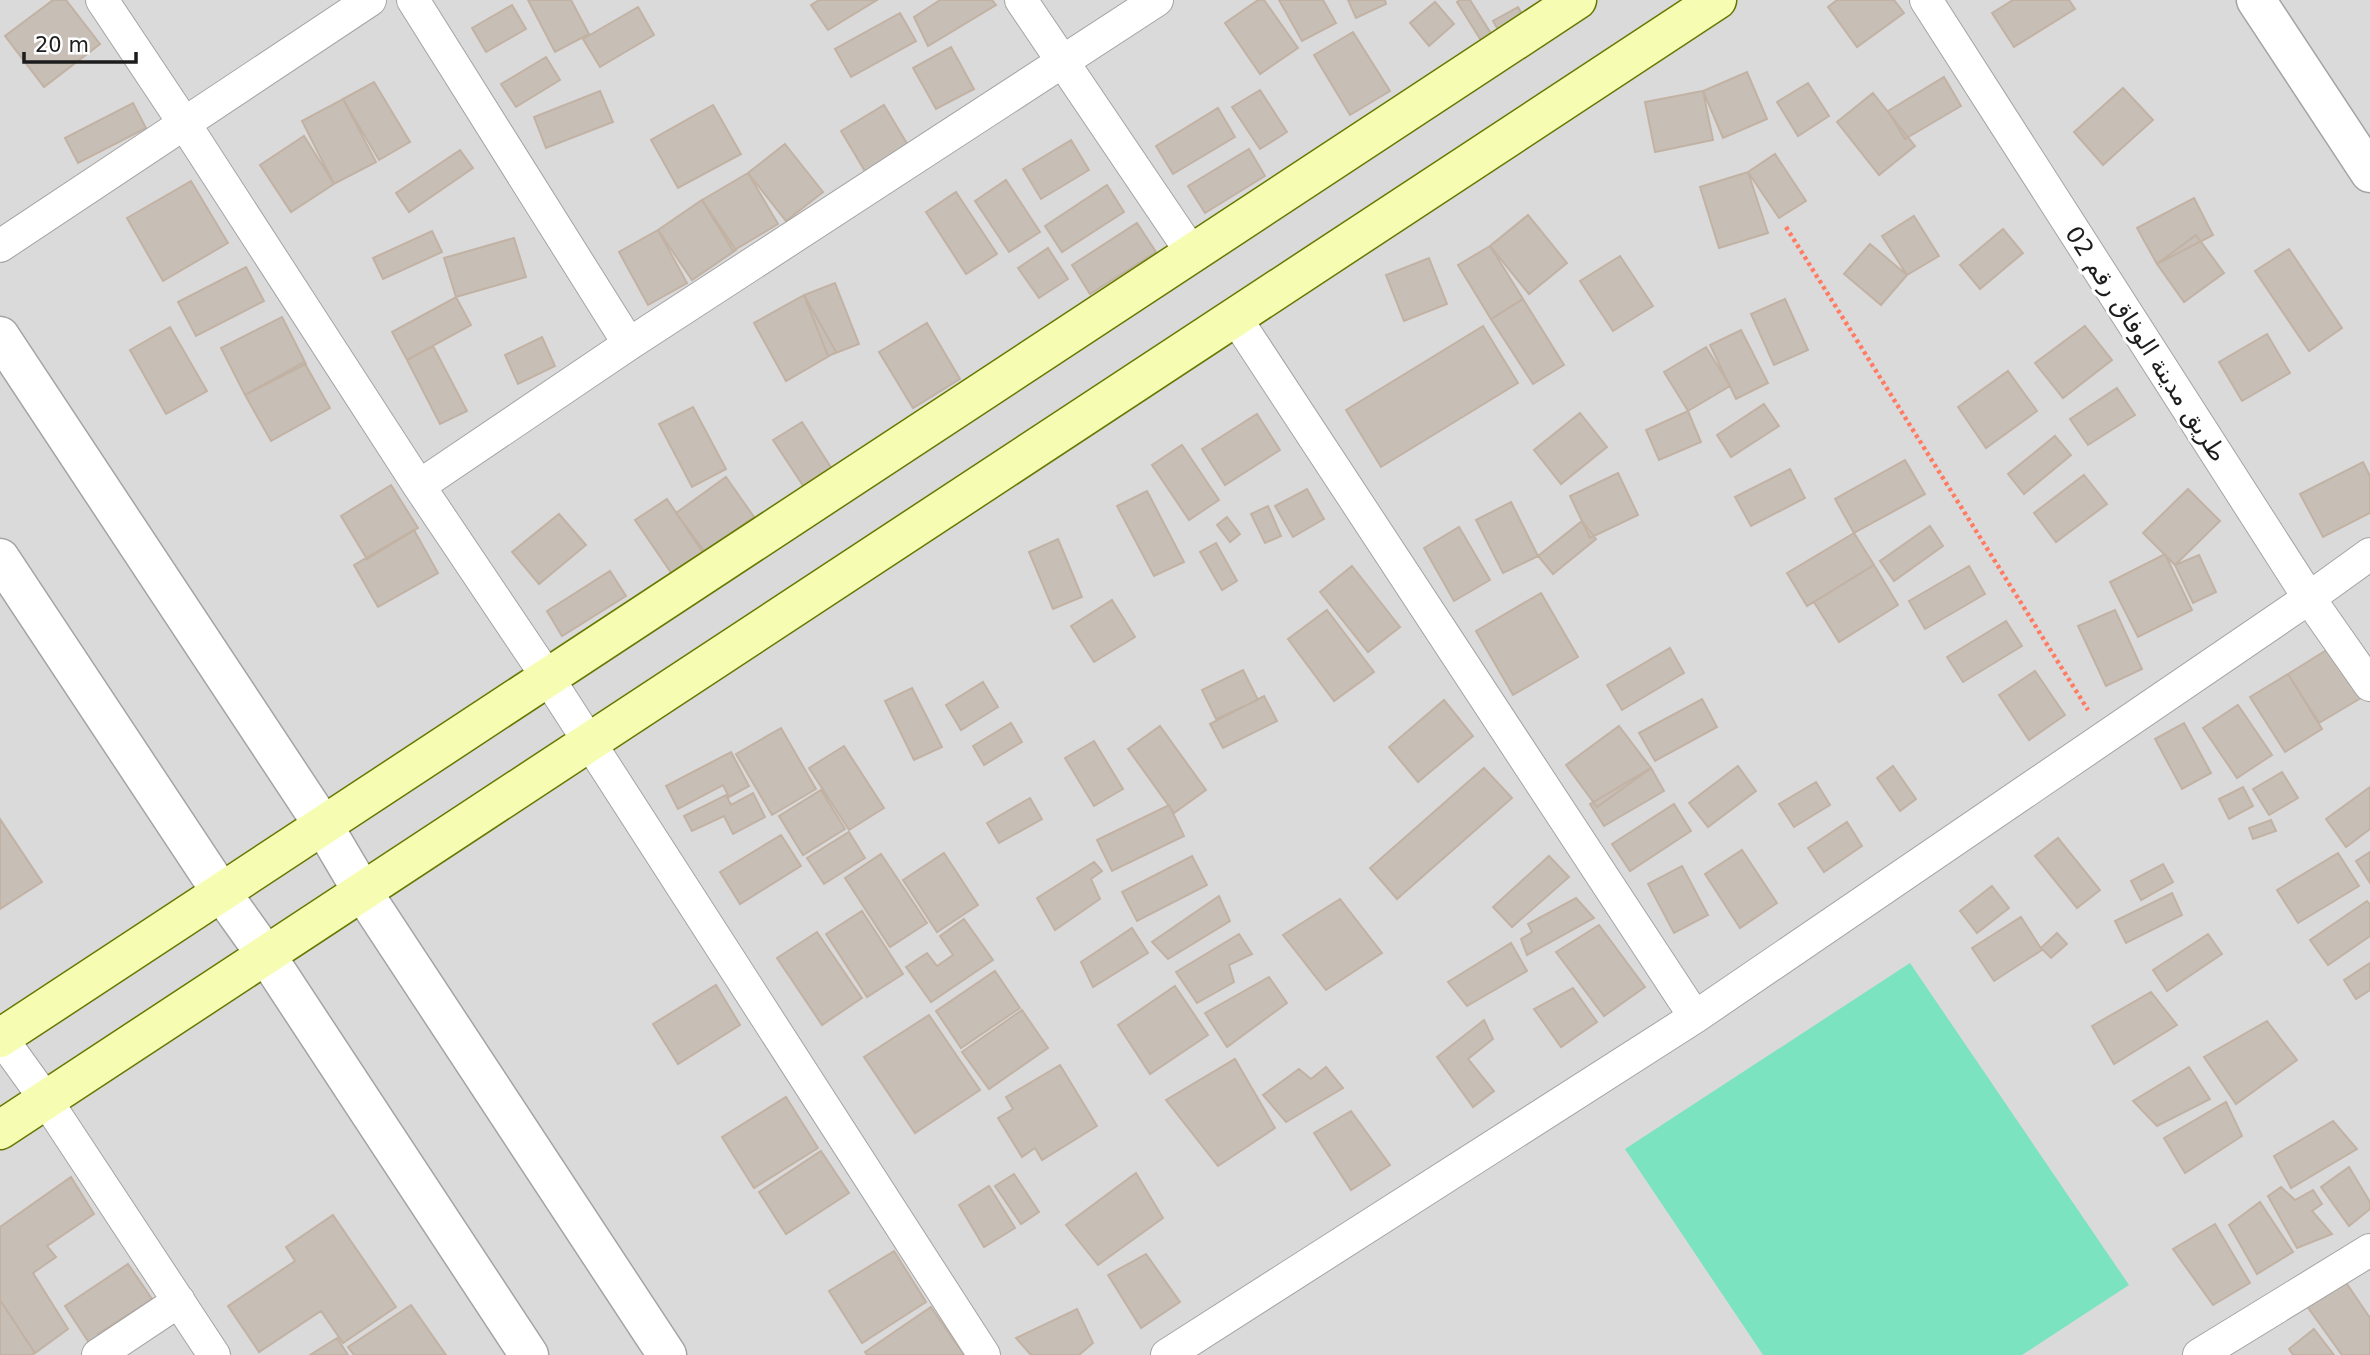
<svg xmlns="http://www.w3.org/2000/svg" width="2370" height="1355" font-family="'DejaVu Sans','Noto Sans Arabic',sans-serif">
<style>
.residential{fill:#dbdada}
.pitch{fill:#7be3c0}
.building{fill:#c7beb5;stroke:#c2b2a4;stroke-width:2}
.lines{fill:none;stroke-linecap:round;stroke-linejoin:round}
.minor-casing{stroke:#a4a4a4;stroke-width:34}
.tertiary-casing{stroke:#a4a4a4;stroke-width:41}
.secondary-casing{stroke:#667800;stroke-width:41}
.path{stroke:#ff7b63;stroke-width:4.5;stroke-dasharray:3.5 3.5;stroke-linecap:butt}
.minor{stroke:#fff;stroke-width:32}
.tertiary{stroke:#fff;stroke-width:38}
.secondary{stroke:#f6fdb2;stroke-width:38}
.labels{text-anchor:middle;stroke-width:6;stroke-linejoin:round;paint-order:stroke}
.street-label{font-size:24px;fill:#1d1d1d;stroke:#fff}
</style>
<rect width="100%" height="100%" fill="#efebe2"/>
<path class="residential" d="M0,0H2370V1355H0Z"/>
<path class="pitch" d="M1910,963L2129,1285L2022,1355H1763L1625,1149Z"/>
<path class="building" d="M53,0H66L100,44L44,87L5,36Z
M528,0H571L589,34L555,52Z
M819,0H877L828,30L811,5Z
M940,0H992L996,5L928,46L914,17Z
M1258,0H1264L1298,48L1260,74L1225,23Z
M1279,0H1323L1336,23L1302,41Z
M1348,0H1385L1386,4L1356,18Z
M1460,0H1470L1492,35L1482,42L1457,2Z
M1837,0H1894L1904,13L1857,47L1828,7Z
M2013,0H2069L2075,9L2014,47L1992,13Z
M1435,2L1454,24L1429,46L1410,23Z
M512,5L526,29L486,52L472,28Z
M638,7L654,35L600,67L583,39Z
M1518,7L1527,23L1502,37L1493,21Z
M900,13L916,41L851,77L835,49Z
M1353,32L1390,91L1350,115L1314,55Z
M951,47L974,89L936,109L913,68Z
M546,57L560,80L516,107L501,84Z
M1747,72L1767,119L1723,138L1703,91Z
M1944,77L1961,106L1905,139L1888,111Z
M374,82L410,142L379,160L343,99Z
M1808,83L1829,116L1798,136L1777,102Z
M2123,88L2153,120L2103,165L2074,132Z
M1260,90L1287,132L1260,149L1232,107Z
M600,91L613,122L546,148L534,117Z
M1703,91L1713,140L1655,152L1645,102Z
M1873,93L1915,146L1879,175L1837,122Z
M343,99L376,162L334,184L302,121Z
M133,103L146,128L78,163L65,138Z
M713,105L741,154L678,188L651,140Z
M884,105L918,162L875,188L841,131Z
M1218,108L1235,137L1173,174L1156,146Z
M304,136L334,184L291,212L260,165Z
M1071,140L1089,170L1041,199L1023,169Z
M785,144L823,192L786,221L748,173Z
M1249,149L1265,176L1205,213L1188,186Z
M460,150L473,168L409,212L396,193Z
M1775,154L1806,201L1779,218L1748,172Z
M1748,172L1768,233L1719,248L1700,187Z
M748,173L778,224L733,251L702,200Z
M1006,180L1040,232L1009,252L975,201Z
M191,181L228,243L163,281L127,218Z
M1107,185L1124,212L1062,252L1045,226Z
M956,192L997,254L966,274L926,212Z
M2194,198L2213,235L2157,264L2137,228Z
M702,200L736,250L692,280L658,230Z
M1528,215L1567,263L1529,294L1490,246Z
M1914,216L1939,256L1907,275L1882,236Z
M1137,223L1156,252L1090,294L1072,265Z
M2003,229L2023,253L1980,289L1960,265Z
M658,230L687,283L648,305L619,252Z
M432,231L442,252L383,279L373,258Z
M2196,235L2224,273L2184,302L2157,264Z
M514,238L526,277L456,297L444,258Z
M1870,244L1907,275L1881,305L1844,274Z
M1490,246L1523,299L1491,319L1458,265Z
M1048,248L1068,279L1039,298L1018,268Z
M2289,249L2342,328L2309,351L2255,271Z
M1620,256L1653,306L1613,331L1580,281Z
M1429,258L1447,304L1404,321L1386,275Z
M246,267L264,301L196,336L178,302Z
M835,283L859,344L828,356L804,295Z
M804,295L836,352L786,381L754,323Z
M456,297L471,325L407,360L392,332Z
M1523,299L1564,365L1533,384L1491,319Z
M1785,299L1808,350L1774,365L1751,314Z
M282,317L306,364L245,395L221,348Z
M927,323L960,379L913,408L879,352Z
M1483,326L1518,383L1381,467L1346,410Z
M2085,326L2112,360L2063,398L2035,363Z
M170,327L207,391L166,414L130,350Z
M1741,330L1768,383L1736,399L1710,345Z
M2267,334L2290,373L2242,401L2219,362Z
M542,337L555,366L518,384L505,355Z
M433,346L467,411L440,424L407,360Z
M1706,347L1730,386L1688,411L1664,372Z
M304,362L330,408L271,441L245,395Z
M2008,371L2037,411L1986,448L1958,407Z
M2117,388L2135,415L2088,445L2070,419Z
M1764,404L1779,426L1731,457L1717,435Z
M693,407L726,469L692,487L659,424Z
M1688,411L1701,442L1659,460L1646,430Z
M1580,413L1607,447L1561,484L1534,450Z
M1257,414L1280,450L1225,485L1202,449Z
M802,422L832,469L804,487L773,440Z
M2055,436L2071,455L2024,494L2008,474Z
M1182,445L1219,500L1189,520L1152,465Z
M1905,460L1925,494L1854,533L1835,499Z
M2363,462L2370,476V513L2323,537L2300,494Z
M1790,469L1805,498L1751,526L1735,497Z
M1618,473L1638,515L1590,538L1570,496Z
M2084,475L2107,504L2056,542L2034,513Z
M726,477L754,517L705,552L676,513Z
M391,485L418,528L367,559L341,516Z
M1307,489L1324,519L1293,537L1275,506Z
M2188,489L2220,521L2175,565L2143,533Z
M1147,491L1184,562L1154,576L1117,506Z
M667,499L703,553L672,574L635,520Z
M1511,502L1538,556L1503,573L1476,520Z
M1268,506L1281,536L1265,543L1251,514Z
M559,514L586,545L539,584L512,552Z
M1227,517L1240,534L1230,542L1217,525Z
M1582,521L1596,539L1553,574L1538,556Z
M1930,526L1943,546L1894,581L1880,561Z
M1459,527L1490,580L1454,601L1424,548Z
M414,530L438,573L378,607L354,565Z
M1854,533L1874,565L1807,606L1787,573Z
M1058,539L1082,597L1053,609L1029,552Z
M1216,543L1237,581L1222,590L1200,552Z
M2165,554L2192,610L2138,637L2110,582Z
M2199,555L2216,592L2193,603L2175,565Z
M1874,565L1898,605L1839,642L1814,602Z
M1352,566L1400,627L1368,652L1320,592Z
M1969,566L1985,594L1925,629L1909,601Z
M610,571L626,596L562,636L547,611Z
M1541,593L1578,657L1513,695L1476,631Z
M1112,600L1135,637L1094,662L1071,626Z
M1327,610L1374,672L1334,701L1288,639Z
M2115,610L2142,669L2106,686L2078,626Z
M2006,621L2022,646L1963,682L1947,657Z
M1670,648L1684,673L1622,710L1607,685Z
M2330,648L2361,698L2319,723L2288,674Z
M1243,670L1258,700L1216,719L1202,690Z
M2035,671L2065,715L2029,740L1999,695Z
M2288,674L2322,729L2285,752L2250,697Z
M983,682L998,707L961,730L946,705Z
M912,688L942,747L914,760L885,701Z
M1264,696L1277,721L1223,748L1210,724Z
M1702,699L1717,727L1655,761L1639,733Z
M1444,700L1473,736L1418,782L1389,747Z
M2238,705L2272,755L2237,778L2203,728Z
M1011,723L1022,742L984,765L973,746Z
M2184,723L2211,773L2182,789L2155,739Z
M1160,726L1206,790L1174,813L1128,749Z
M1619,726L1651,768L1597,807L1566,765Z
M781,728L816,789L772,815L736,754Z
M1094,741L1123,789L1094,806L1065,758Z
M844,746L884,808L849,830L809,768Z
M731,752L749,786L729,797L723,785L678,809L666,786Z
M1738,766L1756,791L1708,827L1689,803Z
M1893,766L1916,799L1900,811L1877,778Z
M1484,768L1512,798L1397,899L1370,868Z
M1651,768L1664,791L1604,826L1590,804Z
M2282,772L2298,798L2269,815L2253,789Z
M1816,782L1830,805L1794,827L1779,804Z
M2243,787L2253,806L2229,819L2219,799Z
M2370,787V829L2346,847L2326,819Z
M821,790L845,829L803,855L779,816Z
M753,793L765,817L733,834L724,816L692,831L684,816L726,795L731,805Z
M1030,798L1042,819L999,843L987,823Z
M1674,804L1691,831L1630,871L1612,844Z
M1169,805L1184,836L1112,871L1097,840Z
M0,819L42,882L0,909Z
M2271,820L2276,831L2253,839L2249,828Z
M1847,822L1862,846L1824,872L1808,848Z
M849,832L865,858L824,884L807,858Z
M781,835L801,866L740,904L720,872Z
M2058,838L2100,890L2077,908L2035,856Z
M1742,850L1777,903L1740,928L1705,874Z
M2370,852V883L2356,861Z
M944,853L978,905L937,932L903,880Z
M2338,853L2359,886L2298,923L2277,890Z
M881,854L927,923L890,947L845,878Z
M1192,856L1207,885L1137,921L1122,892Z
M1549,856L1569,877L1512,927L1493,907Z
M1094,862L1102,871L1091,879L1100,899L1055,930L1037,898Z
M2163,864L2173,882L2141,900L2131,881Z
M1682,866L1708,915L1674,933L1648,884Z
M1992,886L2009,908L1977,933L1960,911Z
M2172,893L2182,915L2126,943L2115,921Z
M1219,896L1230,921L1168,959L1152,942Z
M1576,898L1594,918L1527,955L1521,939L1532,932L1528,924Z
M1340,899L1382,953L1326,990L1283,935Z
M2367,901L2370,905V936L2328,965L2310,940Z
M862,911L903,974L867,997L826,934Z
M2021,917L2042,950L1994,981L1972,948Z
M964,919L993,960L931,1002L906,967L927,953L937,966L953,955L940,936Z
M1599,925L1645,987L1604,1016L1556,952Z
M1132,928L1148,953L1093,987L1081,962Z
M817,932L862,998L822,1025L777,958Z
M2057,933L2067,944L2051,958L2041,948Z
M1239,934L1252,954L1229,965L1234,982L1197,1003L1176,972Z
M2208,934L2222,954L2167,991L2153,970Z
M1511,943L1527,971L1467,1006L1448,982Z
M2370,963V990L2356,999L2344,980Z
M995,971L1020,1008L961,1048L936,1011Z
M1269,977L1287,1003L1227,1047L1205,1013Z
M716,985L740,1025L678,1064L653,1024Z
M1175,986L1208,1035L1150,1074L1118,1025Z
M1573,988L1597,1022L1561,1047L1534,1009Z
M2151,992L2177,1025L2114,1064L2092,1026Z
M1022,1010L1048,1048L989,1089L962,1052Z
M929,1015L980,1090L915,1133L864,1057Z
M1484,1020L1493,1039L1468,1059L1494,1091L1473,1107L1437,1057Z
M2267,1021L2297,1060L2236,1104L2204,1057Z
M1235,1059L1275,1128L1218,1166L1166,1100Z
M1060,1065L1097,1126L1042,1160L1035,1148L1022,1157L998,1118L1013,1109L1006,1097Z
M1326,1067L1343,1088L1286,1122L1263,1095L1299,1069L1311,1079Z
M2189,1067L2210,1099L2157,1126L2133,1101Z
M786,1097L818,1148L754,1188L722,1137Z
M2226,1102L2242,1136L2185,1173L2164,1138Z
M1351,1111L1390,1165L1351,1190L1314,1133Z
M2333,1121L2357,1149L2291,1188L2274,1156Z
M821,1151L849,1193L786,1234L759,1192Z
M2349,1167L2370,1202V1209L2349,1226L2321,1187Z
M1136,1173L1163,1218L1098,1265L1066,1225Z
M1014,1174L1039,1212L1021,1224L995,1186Z
M71,1177L94,1214L47,1246L56,1257L33,1273L68,1329L35,1353L0,1300V1227Z
M989,1186L1015,1228L984,1247L959,1205Z
M2281,1187L2295,1200L2313,1190L2322,1204L2312,1211L2332,1234L2297,1248L2268,1196Z
M2260,1202L2293,1252L2257,1274L2229,1225Z
M333,1215L396,1307L343,1343L321,1311L259,1352L228,1306L295,1261L286,1247Z
M2215,1224L2250,1283L2213,1305L2173,1249Z
M894,1251L926,1302L862,1343L829,1291Z
M1146,1254L1180,1302L1141,1328L1108,1275Z
M128,1264L152,1299L98,1334L109,1347L97,1355L65,1306Z
M2343,1278L2370,1318V1355H2342L2304,1302Z
M0,1300L35,1353L31,1355H0Z
M411,1305L446,1355H354L348,1347Z
M931,1307L964,1355H867L865,1352Z
M1077,1309L1093,1343L1079,1355H1031L1016,1338Z
M2314,1329L2334,1355H2293L2289,1349Z
M337,1338L348,1355H310Z"/>
<g class="lines">
<defs>
<path id="minor" d="M102,0L184,123L419,486L548,678L984,1355
M413,0L629,344
M1021,0L1192,253
M1926,0L2309,598L2370,685
M0,246L370,0
M1235,317L1695,1017
M419,486L629,344L1157,0
M0,1036L46,1100L214,1355
M98,1355L179,1301
M1167,1355L1695,1017L2309,598L2370,554
M2199,1355L2370,1250"/>
<path id="tertiary" d="M2256,0L2370,173
M0,336L323,825L362,891L667,1355
M0,558L221,892L266,955L529,1355"/>
<path id="secondary" d="M0,1038L1577,0
M0,1130L1717,0"/>
</defs>
<use href="#minor" class="minor-casing"/>
<use href="#tertiary" class="tertiary-casing"/>
<use href="#secondary" class="secondary-casing"/>
<path class="path" d="M1786,227L2088,710"/>
<use href="#minor" class="minor"/>
<use href="#tertiary" class="tertiary"/>
<use href="#secondary" class="secondary"/>
</g>
<g class="labels">
<g class="street-label">
<text transform="translate(2146 344) rotate(57)" y="8">طريق مدينة الوفاق رقم 02</text>
</g>
</g>
<path d="M24 52v10h112v-10" fill="none" stroke="#1d1d1d" stroke-width="3.5"/>
<text x="35" y="52" font-size="21" fill="#1d1d1d" stroke="#ffffff" stroke-width="5" paint-order="stroke">20 m</text>
</svg>
